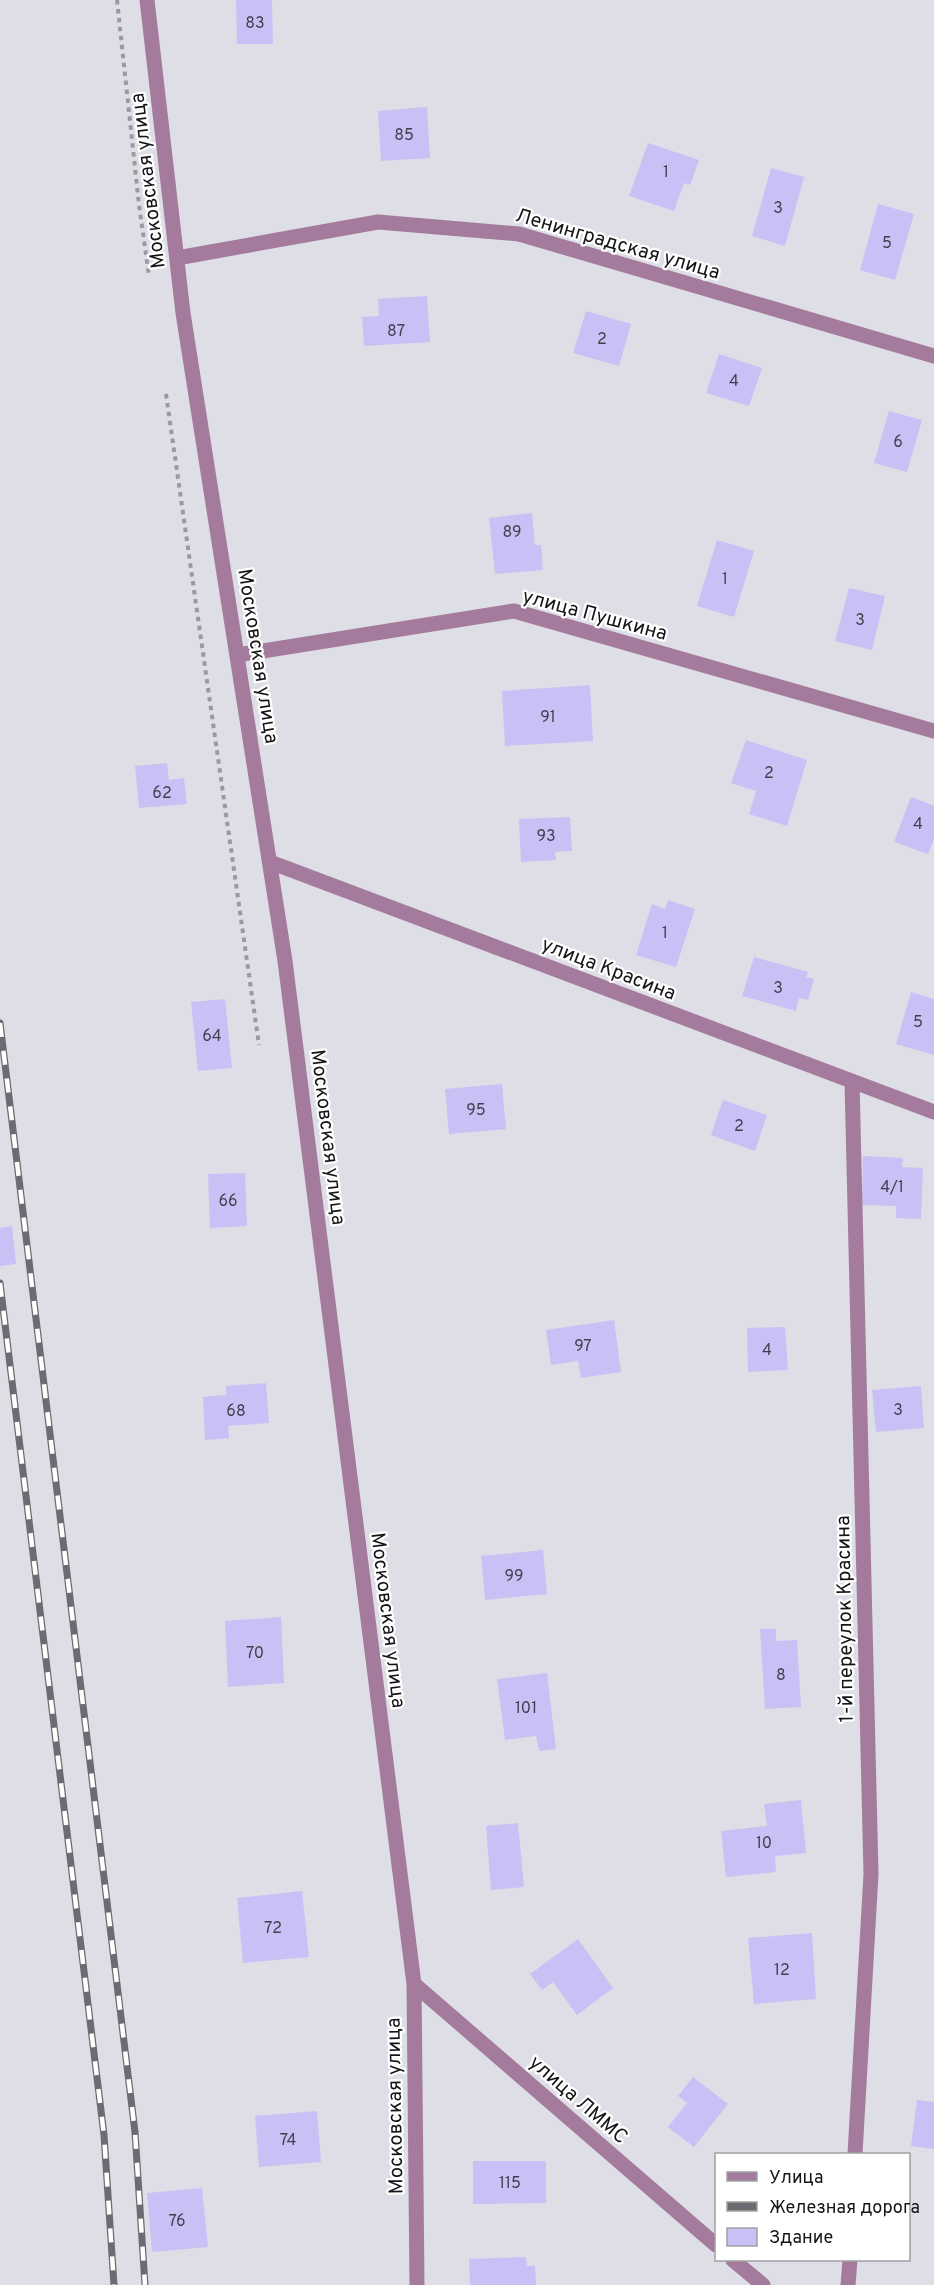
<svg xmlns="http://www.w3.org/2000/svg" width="934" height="2285" font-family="Overpass,sans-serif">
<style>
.building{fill:#c9c1f5}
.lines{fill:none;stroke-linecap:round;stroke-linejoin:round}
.path{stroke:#99999f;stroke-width:4;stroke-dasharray:4.5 4.5;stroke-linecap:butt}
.minor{stroke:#a47b9c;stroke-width:15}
.rail-casing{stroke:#6b6b71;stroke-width:7}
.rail{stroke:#fff;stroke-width:4.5;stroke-dasharray:14;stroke-linecap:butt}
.labels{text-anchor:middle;stroke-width:4.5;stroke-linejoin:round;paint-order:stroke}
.number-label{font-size:16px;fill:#42404f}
.street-label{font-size:20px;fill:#151518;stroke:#fff}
</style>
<rect width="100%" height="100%" fill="#dedee6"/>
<path class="building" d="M236,0H272L273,44H237Z
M427,107L430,158L381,161L378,111Z
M648,143L699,160L690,185L684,183L674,211L629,196Z
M771,168L804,177L785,246L752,236Z
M878,204L914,214L895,280L860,270Z
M427,296L430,342L364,346L362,317L379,316L378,299Z
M586,311L631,324L619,366L573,353Z
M719,354L762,368L749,406L706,393Z
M889,411L922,420L907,472L874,463Z
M532,513L535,545H541L543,570L495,574L489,518Z
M717,540L754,551L734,617L697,606Z
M849,588L885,596L872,650L835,641Z
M590,685L593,741L505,746L502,691Z
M746,740L807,760L787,826L749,814L756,791L731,783Z
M167,763L169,780L184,778L187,804L139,808L135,766Z
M911,797L934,806V839L928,854L894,842Z
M570,817L572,851L555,852L556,860L521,862L519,819Z
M668,900L695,909L676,967L636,955L652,904L665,909Z
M754,957L808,972L806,977L814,979L808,1000L799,998L796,1011L742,996Z
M911,992L934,999V1055L896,1044Z
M225,999L232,1068L198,1071L191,1002Z
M502,1084L506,1129L449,1134L445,1089Z
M723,1100L767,1115L755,1151L711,1135Z
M863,1156L903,1158L902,1167L923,1168L921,1219L896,1218V1206L862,1205Z
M245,1173L247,1226L210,1228L208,1174Z
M12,1226L16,1264L0,1266V1228Z
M614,1320L621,1372L581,1378L578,1361L551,1365L546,1330Z
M785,1327L788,1370L748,1372L747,1328Z
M266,1383L269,1423L228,1426L229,1438L205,1440L203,1397L226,1395V1386Z
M921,1386L924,1428L876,1432L872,1390Z
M543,1550L547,1594L485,1600L481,1556Z
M281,1617L284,1683L228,1687L225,1621Z
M760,1629H776V1641L797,1640L801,1707L765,1709Z
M547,1673L556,1749L539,1751L536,1736L505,1740L497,1679Z
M801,1800L806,1853L775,1856L776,1872L726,1877L721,1831L767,1826L764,1804Z
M518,1823L524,1887L491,1890L486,1826Z
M302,1891L309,1957L243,1963L237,1898Z
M812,1933L816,1999L754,2004L748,1938Z
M578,1939L613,1988L577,2015L553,1982L542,1990L530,1974Z
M693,2077L728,2104L694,2147L668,2127L687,2103L678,2096Z
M917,2100L934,2102V2149L911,2146Z
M317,2111L321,2162L259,2167L255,2116Z
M473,2161H546V2203L473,2204Z
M202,2188L208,2247L152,2252L147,2193Z
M526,2257L527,2266H535L536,2285H470L469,2259Z"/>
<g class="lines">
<path class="path" d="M117,0L139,205L149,276
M166,394L259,1045"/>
<path class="minor" d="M147,0L183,313L285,961L414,1984L417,2285
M177,258L378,222L519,234L934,356
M237,655L514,611L934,731
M270,862L934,1112
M852,1081L871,1874L855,2154
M414,1984L716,2245
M733,2260L763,2285
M848,2285L850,2260"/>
<defs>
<path id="rail" d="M0,1023L135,2132L145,2285
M0,1283L104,2135L114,2285"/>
</defs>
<use href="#rail" class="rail-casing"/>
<use href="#rail" class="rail"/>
</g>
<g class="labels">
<g class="number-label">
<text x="255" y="28">83</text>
<text x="404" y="140">85</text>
<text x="666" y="177">1</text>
<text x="778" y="213">3</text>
<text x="887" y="248">5</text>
<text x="396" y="336">87</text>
<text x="602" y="344">2</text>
<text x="734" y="386">4</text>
<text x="898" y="447">6</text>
<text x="512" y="537">89</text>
<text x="725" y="584">1</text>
<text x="860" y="625">3</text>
<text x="548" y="722">91</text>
<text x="769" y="778">2</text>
<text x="162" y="798">62</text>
<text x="918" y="829">4</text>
<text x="546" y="841">93</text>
<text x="665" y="938">1</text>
<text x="778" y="993">3</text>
<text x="918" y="1027">5</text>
<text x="212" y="1041">64</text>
<text x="476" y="1115">95</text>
<text x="739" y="1131">2</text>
<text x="892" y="1192">4/1</text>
<text x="228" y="1206">66</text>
<text x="583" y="1351">97</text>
<text x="767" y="1355">4</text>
<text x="898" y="1415">3</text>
<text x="236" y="1416">68</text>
<text x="514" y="1581">99</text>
<text x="255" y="1658">70</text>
<text x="781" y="1680">8</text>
<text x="526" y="1713">101</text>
<text x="764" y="1848">10</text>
<text x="273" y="1933">72</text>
<text x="782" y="1975">12</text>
<text x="288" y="2145">74</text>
<text x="510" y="2188">115</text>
<text x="177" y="2226">76</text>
</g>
<g class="street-label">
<text transform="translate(147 181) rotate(-97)" y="7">Московская улица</text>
<text transform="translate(618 243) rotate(16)" y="7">Ленинградская улица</text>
<text transform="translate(595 614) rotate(15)" y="7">улица Пушкина</text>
<text transform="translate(259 656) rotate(81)" y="7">Московская улица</text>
<text transform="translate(609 968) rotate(21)" y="7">улица Красина</text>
<text transform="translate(329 1137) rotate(83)" y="7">Московская улица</text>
<text transform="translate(844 1619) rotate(-91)" y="7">1-й переулок Красина</text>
<text transform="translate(389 1620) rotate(83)" y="7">Московская улица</text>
<text transform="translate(579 2099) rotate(41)" y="7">улица ЛММС</text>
<text transform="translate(394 2106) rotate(-91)" y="7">Московская улица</text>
</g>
</g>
<rect x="715" y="2153" width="195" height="108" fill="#ffffff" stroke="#a1a1a3" stroke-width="1.5"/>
<rect x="727" y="2172" width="30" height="9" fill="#a47b9c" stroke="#a1a1a3" stroke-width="1.5"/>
<text x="769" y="2183" font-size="18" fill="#151518">Улица</text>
<rect x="727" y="2202" width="30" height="9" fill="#6b6b71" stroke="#a1a1a3" stroke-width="1.5"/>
<text x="769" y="2213" font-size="18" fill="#151518">Железная дорога</text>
<rect x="727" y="2228" width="30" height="18" fill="#c9c1f5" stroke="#a1a1a3" stroke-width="1.5"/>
<text x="769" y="2243" font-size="18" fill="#151518">Здание</text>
</svg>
